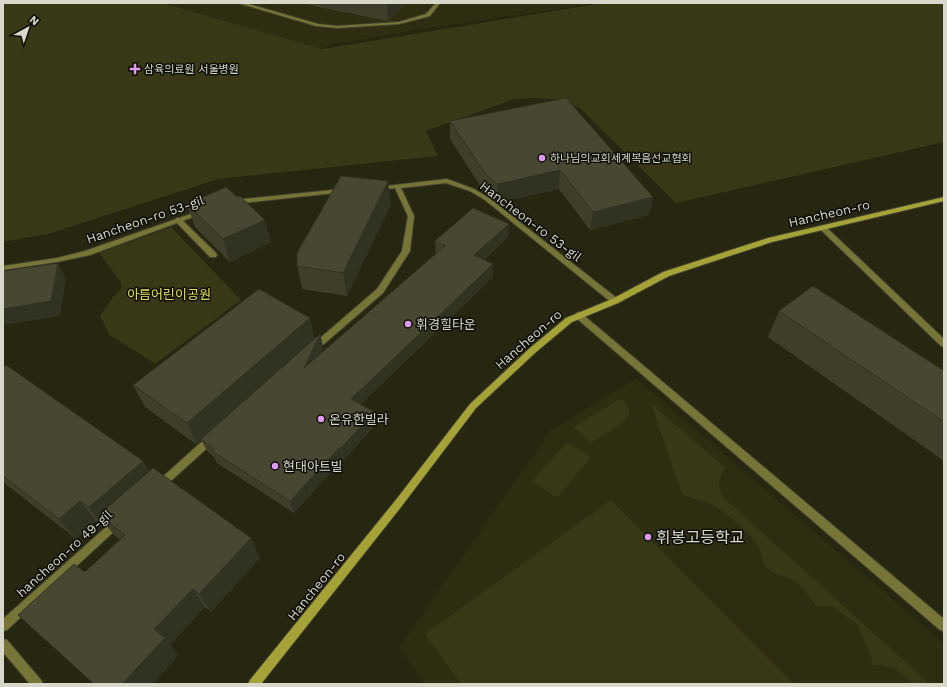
<svg xmlns="http://www.w3.org/2000/svg" width="947" height="687" font-family="'Work Sans','Noto Sans KR',sans-serif">
<style>
.built{fill:#2e2d11}
.green{fill:#383716}
.lines{fill:none;stroke-linecap:round;stroke-linejoin:round}
.lane-casing{stroke:#42422f;stroke-width:2}
.street-casing{stroke:#42422f;stroke-width:2}
.secondary-casing{stroke:#42422f;stroke-width:2}
.lane{fill:#767537;fill-rule:evenodd}
.street{fill:#767537;fill-rule:evenodd}
.secondary{fill:#a5a337;fill-rule:evenodd}
.wall{fill:#3e3e2b}
.shaded-wall{fill:#323223}
.building{fill:#484832;stroke:#323223}
.poi-dot{fill:#dd99f3;stroke:#0e0e06;stroke-width:1.5}
.labels{text-anchor:middle;stroke-width:3;stroke-linejoin:round;paint-order:stroke}
.far-poi-label{font-size:11px;fill:#d7d7ca;stroke:#0e0e06;text-anchor:start}
.street-label{font-size:13px;fill:#d7d7ca;stroke:#0e0e06}
.park-label{font-size:13px;fill:#e4e156;stroke:#0e0e06}
.poi-label{font-size:13px;fill:#d7d7ca;stroke:#0e0e06;text-anchor:start}
.near-poi-label{font-size:16px;fill:#d7d7ca;stroke:#0e0e06;text-anchor:start}
</style>
<rect width="100%" height="100%" fill="#262611"/>
<path class="built" d="M3,3H598L428,28L329,45L138,121Z
M636,378L944,643V684H424L399,647L550,431Z"/>
<path class="green" d="M3,3H162L322,49L603,3H944V142L676,203L581,109L569,103L553,99L531,98L514,99L426,131L438,156L219,179L48,234L3,242Z
M171,227L241,300L155,364L110,335L100,316L113,297L121,289V282L99,253Z
M621,398L629,408V415L621,424L591,443L574,427Z
M651,404L726,468C718,480 717,484 723,497L930,684H915L893,668L874,665L858,625L832,606L817,607C809,597 805,587 793,580C784,575 773,575 766,567C762,561 762,553 759,547C751,532 718,505 703,501C695,499 689,497 682,494Z
M567,442L591,457L557,498L532,481Z
M611,500L794,684H461L425,634Z"/>
<g class="lines">
<defs>
<path id="lane" d="M238,3H245L318,24L337,26L399,22L426,14L436,3H440L430,16L399,24L337,28L316,26Z
M176,218H180L216,253L217,255L216,257H210L176,222Z
M821,226H825L944,339V347L941,346L821,230L820,228Z
M578,312L581,313L944,619V631L940,630L575,317L574,315Z"/>
<path id="street" d="M447,179L474,189L489,198L618,299L619,301L618,303H612L485,200L470,191L446,183L401,188L414,216L410,251L383,293L317,350H311L310,348L311,346L377,289L402,251L408,216L395,188L379,190L377,189V187Z
M342,189L344,190V192L234,204L231,202L234,200Z
M202,210L205,212L204,213L90,255L57,262L3,270V266L57,258L85,251Z
M211,435L214,436L215,439L214,442L163,488L160,489L157,488L155,485L157,482L208,436Z
M117,519L120,520L122,523L120,526L7,630L3,631V619L114,520Z
M3,639L7,640L41,680L43,684H30L3,652Z"/>
<path id="secondary" d="M944,197V201L772,242L669,276L618,303L572,322L536,352L476,408L401,507L261,684H248L250,680L395,501L470,404L530,348L566,318L612,299L663,272L768,238Z"/>
</defs>
<use href="#lane" class="lane-casing"/>
<use href="#street" class="street-casing"/>
<use href="#secondary" class="secondary-casing"/>
<use href="#lane" class="lane"/>
<use href="#street" class="street"/>
<use href="#secondary" class="secondary"/>
</g>
<path class="wall" d="M299,3H406L388,21Z
M450,121L653,197L649,215L590,230L559,189L497,203L486,195L450,139Z
M187,204L271,242L230,262L195,227Z
M391,204L347,296L302,289L297,266Z
M509,224L508,237L484,260L493,264V277L361,404L374,412L376,424L344,460L343,459L294,513L217,463L214,457L207,451L202,441L197,445L145,407L133,385L315,339L320,334L323,347L320,355L436,254L435,241Z
M779,311L944,371V461L768,337Z
M3,367L143,461L149,471L251,538L260,558L211,612L205,607L170,645L179,655L85,572L120,540L114,535L106,525L104,527L96,521L76,539L3,482Z"/>
<path class="shaded-wall" d="M387,3H406L388,21Z
M560,170L559,189L497,203L498,184Z
M388,181L391,204L347,296L343,273Z
M653,197L649,215L590,230L593,212Z
M265,220L271,242L230,262L223,239Z
M509,224L508,237L474,268V255Z
M58,263L66,278L60,316L3,325V309Z
M493,264V277L353,411L351,399Z
M310,318L315,341L201,439L202,441L197,445L187,423Z
M320,334L323,347L307,381L304,368Z
M374,412L376,424L344,460L341,448Z
M340,447L343,459L294,513L290,501Z
M143,461L155,482L99,515L106,525L104,527L89,507Z
M80,501L96,521L76,539L59,519Z
M251,538L260,558L211,612L199,594Z
M193,589L205,607L170,645L179,655L153,684H122L154,629Z"/>
<path class="building" d="M566,98L653,197L593,212L560,170L498,184L487,176L450,121Z
M341,176L388,181L343,273L297,266V253Z
M226,187L237,197L240,196L265,220L223,239L187,204Z
M473,208L509,224L474,255L493,264L351,399L374,412L341,448L340,447L290,501L212,451L214,449L201,439L320,334L304,368L445,246L435,241Z
M58,263L51,301L3,309V271Z
M813,286L944,371V422L779,311Z
M259,289L310,318L187,423L133,385Z
M6,365L143,461L89,507L80,501L59,519L3,476V367Z
M153,468L251,538L199,594L193,589L154,629L165,638L122,684H94L18,615L74,564L85,572L125,535L99,515Z"/>
<g class="poi-dot">
<path d="M133 63h4v4h4v4h-4v4h-4v-4h-4v-4h4z"/>
<circle cx="542" cy="158" r="4"/>
<circle cx="408" cy="324" r="4"/>
<circle cx="321" cy="419" r="4"/>
<circle cx="275" cy="466" r="4"/>
<circle cx="648" cy="537" r="4"/>
</g>
<g class="labels">
<g class="far-poi-label">
<text x="144" y="73">삼육의료원 서울병원</text>
<text x="550" y="162">하나님의교회세계복음선교협회</text>
</g>
<g class="street-label">
<text transform="translate(829 213) rotate(-13)" y="5">Hancheon-ro</text>
<text transform="translate(145 219) rotate(-19)" y="5">Hancheon-ro 53-gil</text>
<text transform="translate(531 221) rotate(37)" y="5">Hancheon-ro 53-gil</text>
<text transform="translate(528 339) rotate(-41)" y="5">Hancheon-ro</text>
<text transform="translate(64 553) rotate(-42)" y="5">hancheon-ro 49-gil</text>
<text transform="translate(316 586) rotate(-51)" y="5">Hancheon-ro</text>
</g>
<g class="park-label">
<text x="169" y="299">아름어린이공원</text>
</g>
<g class="poi-label">
<text x="416" y="329">휘경힐타운</text>
<text x="329" y="424">온유한빌라</text>
<text x="283" y="471">현대아트빌</text>
</g>
<g class="near-poi-label">
<text x="656" y="543">휘봉고등학교</text>
</g>
</g>
<rect width="947" height="687" fill="none" stroke="#d7d7ca" stroke-width="8"/>
<g transform="translate(28 28) rotate(40)" stroke="#0e0e06" stroke-width="3" paint-order="stroke">
<path d="M0-3L7 15L0 10L-7 15Z" fill="#d7d7ca"/>
<text y="-6" font-size="11" font-weight="bold" text-anchor="middle" fill="#d7d7ca">N</text>
</g>
</svg>
